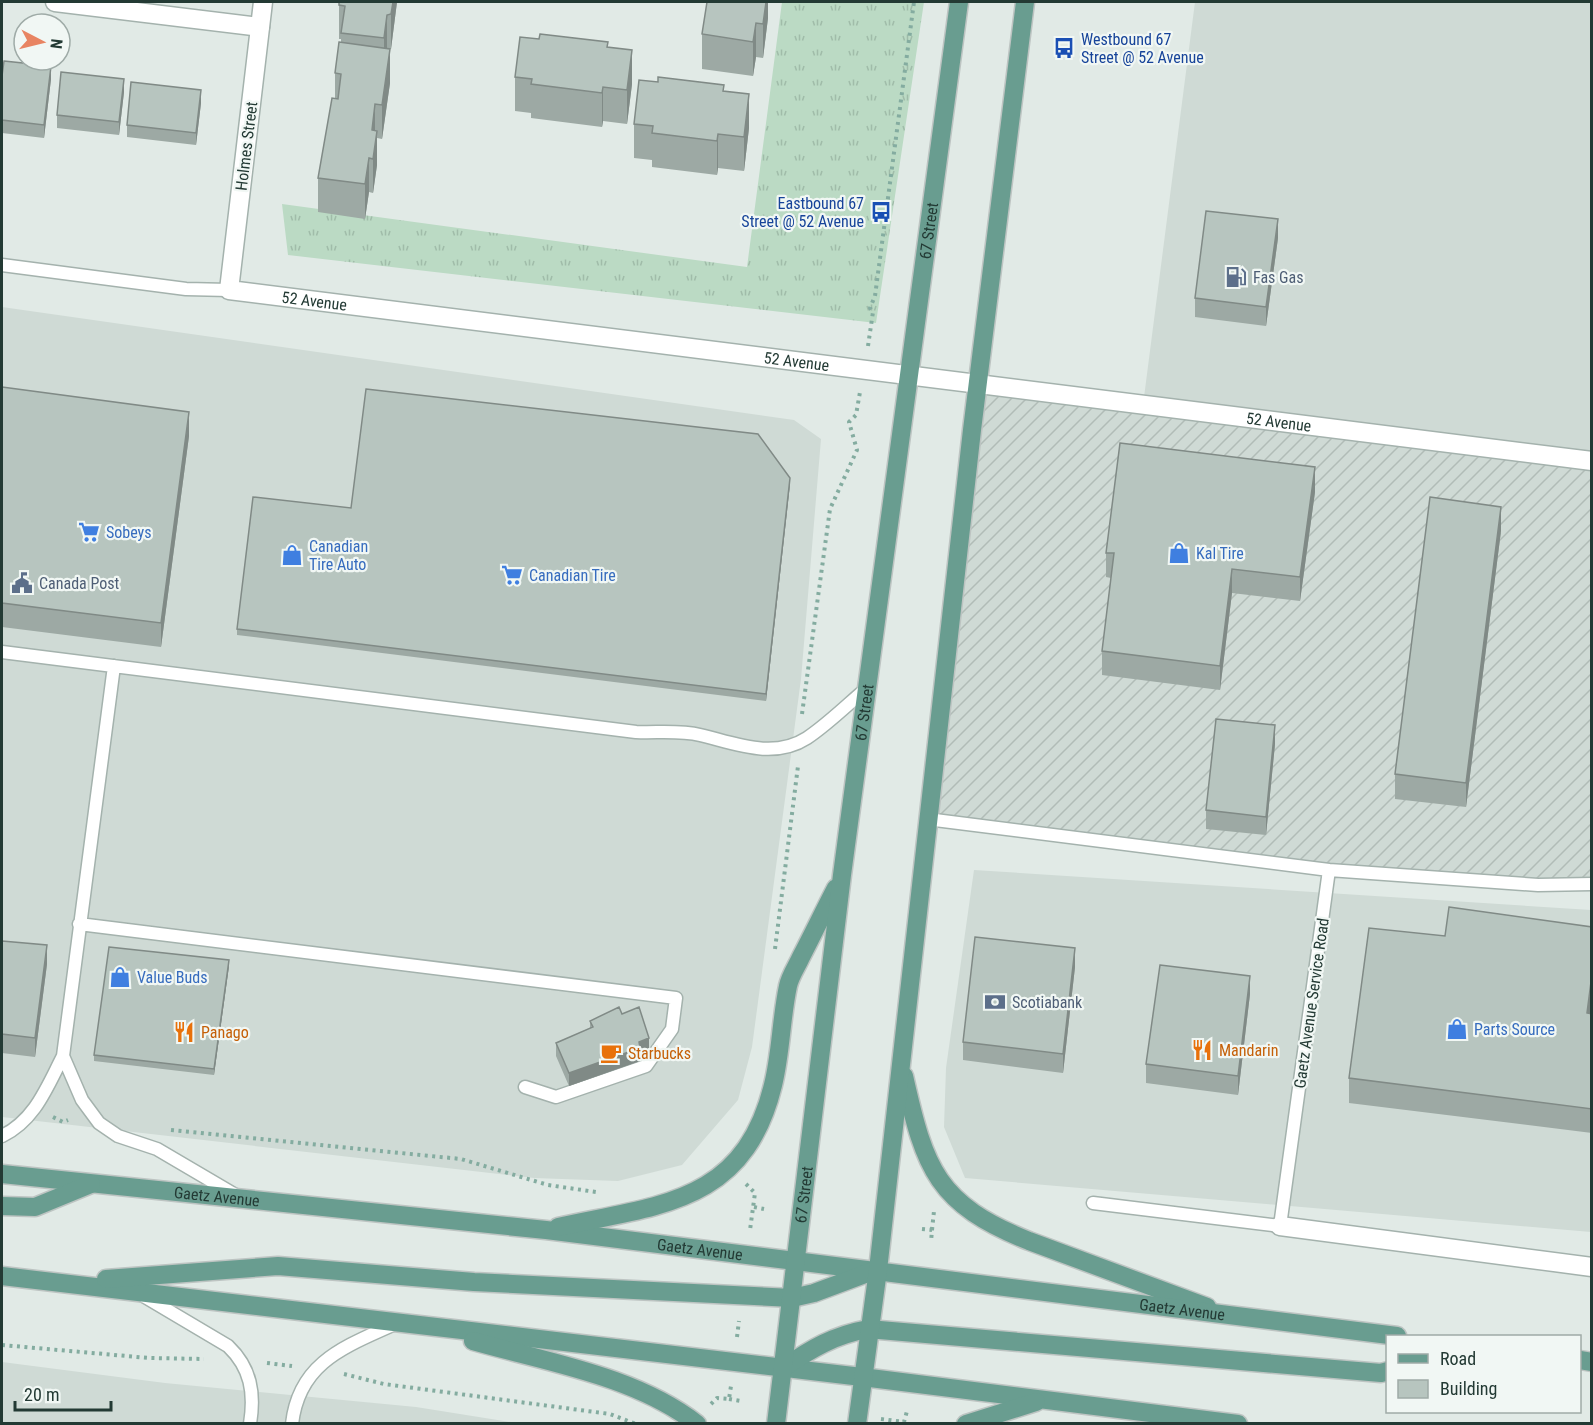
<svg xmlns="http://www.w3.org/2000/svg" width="1593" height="1425" font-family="'Roboto Condensed',sans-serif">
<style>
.built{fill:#cfdad5}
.industrial{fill:url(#industrial-furrows)}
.grass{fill:url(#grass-tufts)}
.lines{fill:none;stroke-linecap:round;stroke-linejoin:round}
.service-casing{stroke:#a4b2ad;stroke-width:15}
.minor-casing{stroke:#a4b2ad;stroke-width:21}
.primary-casing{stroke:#bdc4c2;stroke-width:21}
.path{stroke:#84aca0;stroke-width:4;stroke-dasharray:3 4.5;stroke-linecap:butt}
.service{stroke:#fff;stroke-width:12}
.minor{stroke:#fff;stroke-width:18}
.primary{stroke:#699d90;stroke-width:18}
.wall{fill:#9da9a4}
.shaded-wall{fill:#808a86}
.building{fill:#b7c5bf;stroke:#808a86;stroke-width:1.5}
.labels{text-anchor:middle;stroke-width:4.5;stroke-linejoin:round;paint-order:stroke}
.transit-label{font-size:16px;fill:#164399;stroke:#f1f7f4;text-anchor:start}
.street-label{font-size:16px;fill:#233a34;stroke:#f1f7f4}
.service-label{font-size:16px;fill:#4e5e75;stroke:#f1f7f4;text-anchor:start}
.shop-label{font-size:16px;fill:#366cbe;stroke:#f1f7f4;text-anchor:start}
.food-label{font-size:16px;fill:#c56008;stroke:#f1f7f4;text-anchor:start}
</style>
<defs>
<pattern id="industrial-furrows" width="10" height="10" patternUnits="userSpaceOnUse" patternTransform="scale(1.5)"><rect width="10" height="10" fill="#cfdad5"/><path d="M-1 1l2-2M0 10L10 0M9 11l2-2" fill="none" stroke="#b1bcb7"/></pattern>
<pattern id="grass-tufts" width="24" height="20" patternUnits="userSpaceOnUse" patternTransform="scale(1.5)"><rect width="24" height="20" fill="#bbdac4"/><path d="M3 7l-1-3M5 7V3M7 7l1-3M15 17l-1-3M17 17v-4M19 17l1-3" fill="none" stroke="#a0bca9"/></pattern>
</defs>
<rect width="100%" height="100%" fill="#e1eae6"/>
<path class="built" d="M1195,2H1591V461L1143,405Z
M2,307L794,420L821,439L801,679L752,1047L738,1100L682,1165L618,1181L534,1178L2,1117Z
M974,870L1591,910V1232L965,1178L944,1127L946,1068Z
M2,1362L165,1383L416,1407L517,1423L2,1424Z"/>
<path class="industrial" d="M978,384L1591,461V884L1329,870L927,819Z"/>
<path class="grass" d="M782,2H924L876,323L288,255L282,204L747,267Z"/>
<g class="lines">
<defs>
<path id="service" d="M2,265L186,289L229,290
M2,652L636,732C656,733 680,730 700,735C734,743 773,760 807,738C828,724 848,704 867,688
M927,819L1329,870L1280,1226L1093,1203
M1329,870L1538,885L1592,884
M79,924L676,998L672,1029L646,1066L556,1097L525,1087
M63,1056L82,1100L99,1123L118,1136L157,1149L237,1196
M2,1136C35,1120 47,1087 63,1056L114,666
M142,1295L228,1346C251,1368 255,1393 250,1424
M292,1424C299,1361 347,1346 397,1323"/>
<g id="minor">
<path d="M55,2L260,27"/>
<path id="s1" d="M263,2L229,290L1592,461"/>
<path d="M1280,1226L1592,1267"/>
</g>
<g id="primary">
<path d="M904,1076C925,1170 937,1204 1029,1241L1207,1307"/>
<path id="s2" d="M2,1174L546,1230L1397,1336"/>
<path d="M2,1206L35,1207L91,1184"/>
<path d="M558,1227C659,1205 744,1204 773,1085C781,1053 781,1019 788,986C790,976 797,966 801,957C813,934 824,911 836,888"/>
<path d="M2,1276L862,1377L1238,1424"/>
<path d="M106,1279L278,1266L474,1282L792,1298L814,1293L873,1271"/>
<path d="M473,1341C546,1362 636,1376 697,1424"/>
<path d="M1580,1360L1592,1362"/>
<path d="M783,1368C811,1349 834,1335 868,1329L1381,1373L1388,1371"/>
<path id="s3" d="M776,1424L842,875L959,2"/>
<path d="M857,1424L878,1270L972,430L1025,2"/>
<path d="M966,1424L1036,1402"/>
</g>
</defs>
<use href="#service" class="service-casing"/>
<use href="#minor" class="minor-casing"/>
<use href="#primary" class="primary-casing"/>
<path class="path" d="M868,346L873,312L870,308L875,296L914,2
M802,714L830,509L857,450L849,422L856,415L860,392
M775,949L798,766
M53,1117L63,1122L68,1120
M171,1130L461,1159L548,1185L596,1192
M746,1184L755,1193L750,1230
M754,1207L764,1209
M922,1229L932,1230L931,1242
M932,1230L934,1211
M737,1337L739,1321
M2,1345L149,1358L204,1359
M267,1363L292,1366
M344,1374L384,1384L610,1414L636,1424
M729,1399L741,1401
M711,1404L717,1398L729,1399L731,1386
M881,1419L904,1422L907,1411"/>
<use href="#service" class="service"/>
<use href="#minor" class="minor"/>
<use href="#primary" class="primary"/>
</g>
<path class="wall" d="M397,2L391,49H389L390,83L382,139L377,138V165L373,193L369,192L365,219L318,212V178L335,98V73L341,42V39H339V5Z
M768,2V18L763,58L756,57L753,76L702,69V34Z
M608,47L632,84L627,124L603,121L602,127L531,118V113L515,111V77Z
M2,76L51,79L44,138L2,133Z
M724,91L749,128L744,171L718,168L717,175L652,167V160L634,158V124Z
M124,92L119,135L57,128V115Z
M201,103L196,145L127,137V125Z
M1278,238L1266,326L1195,317V298Z
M2,387L189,436L161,647L2,627Z
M790,484L766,701L237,635V629L351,508Z
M1315,492L1300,601L1232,593L1220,690L1102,675V651L1111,578L1106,577V553Z
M1501,531L1466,807L1395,799V774Z
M1275,744L1266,835L1206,829V810Z
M2,941L47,964L35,1057L2,1053Z
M229,966L214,1075L94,1061V1055Z
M1075,967L1063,1073L963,1060V1042Z
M1250,994L1238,1095L1146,1083V1064Z
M622,1014L649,1050L640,1055V1061L569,1086L556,1056V1043L590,1029V1021Z
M1590,1014H1592V1133L1349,1103V1078Z"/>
<path class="shaded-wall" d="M393,2H397L391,49V14Z
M766,2H768V18L763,58V24Z
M387,15V49L384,72V38Z
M756,23V57L753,76V42Z
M390,49V83L382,139V105Z
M632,50V84L627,124V90Z
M51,66V79L44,138V125Z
M124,79V92L119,135V122Z
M603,87V121L602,127V93Z
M201,90V103L196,145V133Z
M749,94V128L744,171V137Z
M375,104V138L372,130Z
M377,131V165L373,193V159Z
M718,134V168L717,175V141Z
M369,158V192L365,219V184Z
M1278,219V238L1266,326V307Z
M189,412V436L161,647V623Z
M1315,467V492L1300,601V577Z
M790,478V484L766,701V694Z
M1501,507V531L1466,807V783Z
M1232,569V593L1220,690V666Z
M1275,725V744L1266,835V817Z
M47,945V964L35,1057V1038Z
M1075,948V967L1063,1073V1054Z
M229,960V966L214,1075V1069Z
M1592,974V998L1587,1038V1013Z
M1250,976V994L1238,1095V1076Z
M649,1038V1050L640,1055V1061L569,1086V1073Z"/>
<path class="building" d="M339,2H393L391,14L387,15L384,38L341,33L345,6L339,5Z
M707,2H766L763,24L756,23L753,42L702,34Z
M540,34L608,42L607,47L632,50L627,90L603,87L602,93L531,84L532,79L515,77L520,37L539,39Z
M339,42L390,49L382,105L375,104L372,130L377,131L373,159L369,158L365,184L318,178L332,98L338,99L341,74L335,73Z
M4,61L51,66L44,125L2,120V76Z
M61,72L124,79L119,122L57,115Z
M658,77L724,85L723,91L749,94L744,137L718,134L717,141L652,133L653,126L634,124L639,80L658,82Z
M131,82L201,90L196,133L127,125Z
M1206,211L1278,219L1266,307L1195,298Z
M2,387L189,412L161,623L2,603Z
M366,389L758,434L790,478L766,694L237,629L253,497L351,508Z
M1120,443L1315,467L1300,577L1232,569L1220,666L1102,651L1114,553H1106Z
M1430,497L1501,507L1466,783L1395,774Z
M1216,719L1275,725L1266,817L1206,810Z
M1449,907L1592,927V974L1587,1013L1592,1014V1109L1349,1078L1369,928L1445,936Z
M975,937L1075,948L1063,1054L963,1042Z
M2,941L47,945L35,1038L2,1034Z
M109,947L229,960L214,1069L94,1055Z
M1160,965L1250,976L1238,1076L1146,1064Z
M619,1007L622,1014L639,1007L649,1038L639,1042L640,1048L569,1073L556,1043L593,1027L590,1021Z"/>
<defs>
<symbol id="bus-bare" viewBox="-9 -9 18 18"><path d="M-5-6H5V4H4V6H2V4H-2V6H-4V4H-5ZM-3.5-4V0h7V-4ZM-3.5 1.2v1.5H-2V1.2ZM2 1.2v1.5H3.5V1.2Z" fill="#1a4fb4" stroke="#f1f7f4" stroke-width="2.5" paint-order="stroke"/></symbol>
<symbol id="fuel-bare" viewBox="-9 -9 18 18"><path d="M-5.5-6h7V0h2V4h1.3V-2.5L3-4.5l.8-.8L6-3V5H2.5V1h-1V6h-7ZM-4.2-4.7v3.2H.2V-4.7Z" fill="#5c6f8a" stroke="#f1f7f4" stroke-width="2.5" paint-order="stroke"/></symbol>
<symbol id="supermarket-bare" viewBox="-9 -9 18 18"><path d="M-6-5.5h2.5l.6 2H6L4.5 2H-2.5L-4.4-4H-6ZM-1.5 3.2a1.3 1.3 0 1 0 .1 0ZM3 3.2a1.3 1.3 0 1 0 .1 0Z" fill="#3f7fe0" stroke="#f1f7f4" stroke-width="2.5" paint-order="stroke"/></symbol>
<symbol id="shop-bare" viewBox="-9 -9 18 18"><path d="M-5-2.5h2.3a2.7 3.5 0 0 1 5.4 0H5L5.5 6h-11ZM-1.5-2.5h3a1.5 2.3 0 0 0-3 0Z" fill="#3f7fe0" stroke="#f1f7f4" stroke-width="2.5" paint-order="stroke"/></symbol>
<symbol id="civic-bare" viewBox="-9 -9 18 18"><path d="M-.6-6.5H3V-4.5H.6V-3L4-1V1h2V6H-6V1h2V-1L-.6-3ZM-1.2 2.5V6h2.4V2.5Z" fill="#5c6f8a" stroke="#f1f7f4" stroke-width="2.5" paint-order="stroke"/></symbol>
<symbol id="bank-bare" viewBox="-9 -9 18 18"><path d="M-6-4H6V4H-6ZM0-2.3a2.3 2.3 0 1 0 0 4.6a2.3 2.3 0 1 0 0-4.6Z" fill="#5c6f8a" stroke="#f1f7f4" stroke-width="2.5" paint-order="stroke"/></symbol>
<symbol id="restaurant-bare" viewBox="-9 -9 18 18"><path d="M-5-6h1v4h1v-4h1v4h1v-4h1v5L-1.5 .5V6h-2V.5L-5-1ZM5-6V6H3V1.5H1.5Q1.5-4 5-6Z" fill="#e8710a" stroke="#f1f7f4" stroke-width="2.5" paint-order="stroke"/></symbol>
<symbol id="cafe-bare" viewBox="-9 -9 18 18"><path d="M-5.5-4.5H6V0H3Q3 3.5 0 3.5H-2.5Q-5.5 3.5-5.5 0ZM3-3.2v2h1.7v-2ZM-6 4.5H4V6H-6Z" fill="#e8710a" stroke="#f1f7f4" stroke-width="2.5" paint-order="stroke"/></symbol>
</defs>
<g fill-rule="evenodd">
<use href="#bus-bare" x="1049" y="33" width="30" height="30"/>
<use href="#bus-bare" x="866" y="197" width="30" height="30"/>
<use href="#fuel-bare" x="1221" y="262" width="30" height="30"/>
<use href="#supermarket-bare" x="74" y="517" width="30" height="30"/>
<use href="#shop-bare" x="1164" y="538" width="30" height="30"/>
<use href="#shop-bare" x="277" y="540" width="30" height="30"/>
<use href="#supermarket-bare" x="497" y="560" width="30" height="30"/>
<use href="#civic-bare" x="7" y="568" width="30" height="30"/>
<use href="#shop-bare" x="105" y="962" width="30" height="30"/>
<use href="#bank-bare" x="980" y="987" width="30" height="30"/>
<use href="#shop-bare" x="1442" y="1014" width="30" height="30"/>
<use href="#restaurant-bare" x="169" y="1017" width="30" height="30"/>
<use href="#restaurant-bare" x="1187" y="1035" width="30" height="30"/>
<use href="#cafe-bare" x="596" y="1038" width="30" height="30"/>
</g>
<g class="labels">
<g class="transit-label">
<text x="1081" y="45">Westbound 67<tspan x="1081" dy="18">Street @ 52 Avenue</tspan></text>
<text x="864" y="209" text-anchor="end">Eastbound 67<tspan x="864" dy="18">Street @ 52 Avenue</tspan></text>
</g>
<g class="street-label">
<text transform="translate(246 146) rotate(-83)" y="6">Holmes Street</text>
<text dy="6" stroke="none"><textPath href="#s3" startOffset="1203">67 Street</textPath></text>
<text dy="6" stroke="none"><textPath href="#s1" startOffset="376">52 Avenue</textPath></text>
<text dy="6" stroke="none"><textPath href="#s1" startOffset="862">52 Avenue</textPath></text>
<text dy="6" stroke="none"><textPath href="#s1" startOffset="1348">52 Avenue</textPath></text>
<text dy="6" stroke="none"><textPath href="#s3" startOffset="717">67 Street</textPath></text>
<text transform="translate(1311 1003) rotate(-82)" y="6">Gaetz Avenue Service Road</text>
<text dy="6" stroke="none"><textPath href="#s3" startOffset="231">67 Street</textPath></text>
<text dy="6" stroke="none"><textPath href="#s2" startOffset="216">Gaetz Avenue</textPath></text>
<text dy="6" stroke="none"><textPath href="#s2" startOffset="702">Gaetz Avenue</textPath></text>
<text dy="6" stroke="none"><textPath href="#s2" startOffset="1188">Gaetz Avenue</textPath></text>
</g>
<g class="service-label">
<text x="1253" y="283">Fas Gas</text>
<text x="39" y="589">Canada Post</text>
<text x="1012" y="1008">Scotiabank</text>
</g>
<g class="shop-label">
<text x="106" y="538">Sobeys</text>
<text x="309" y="552">Canadian<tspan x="309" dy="18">Tire Auto</tspan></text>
<text x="1196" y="559">Kal Tire</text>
<text x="529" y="581">Canadian Tire</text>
<text x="137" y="983">Value Buds</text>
<text x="1474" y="1035">Parts Source</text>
</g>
<g class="food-label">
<text x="201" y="1038">Panago</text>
<text x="1219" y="1056">Mandarin</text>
<text x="628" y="1059">Starbucks</text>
</g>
</g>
<rect width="1593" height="1425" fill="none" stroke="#233a34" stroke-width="6"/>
<rect x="1386" y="1335" width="195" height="78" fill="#f1f7f4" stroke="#9faba7" stroke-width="1.5"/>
<rect x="1398" y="1354" width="30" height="9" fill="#699d90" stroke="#9faba7" stroke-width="1.5"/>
<text x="1440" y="1365" font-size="18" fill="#233a34">Road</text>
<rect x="1398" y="1380" width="30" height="18" fill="#b7c5bf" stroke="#9faba7" stroke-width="1.5"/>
<text x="1440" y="1395" font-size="18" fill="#233a34">Building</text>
<g transform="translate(42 42) rotate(97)"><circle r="28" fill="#f1f7f4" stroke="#9faba7" stroke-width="1.5"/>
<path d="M0-4.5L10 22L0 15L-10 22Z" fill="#e88462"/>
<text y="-9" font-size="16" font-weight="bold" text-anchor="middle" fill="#233a34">N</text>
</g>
<path d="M15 1401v9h96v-9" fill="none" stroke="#233a34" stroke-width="3"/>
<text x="24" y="1401" font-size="18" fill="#233a34" stroke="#f1f7f4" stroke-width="4.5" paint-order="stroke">20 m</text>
</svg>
